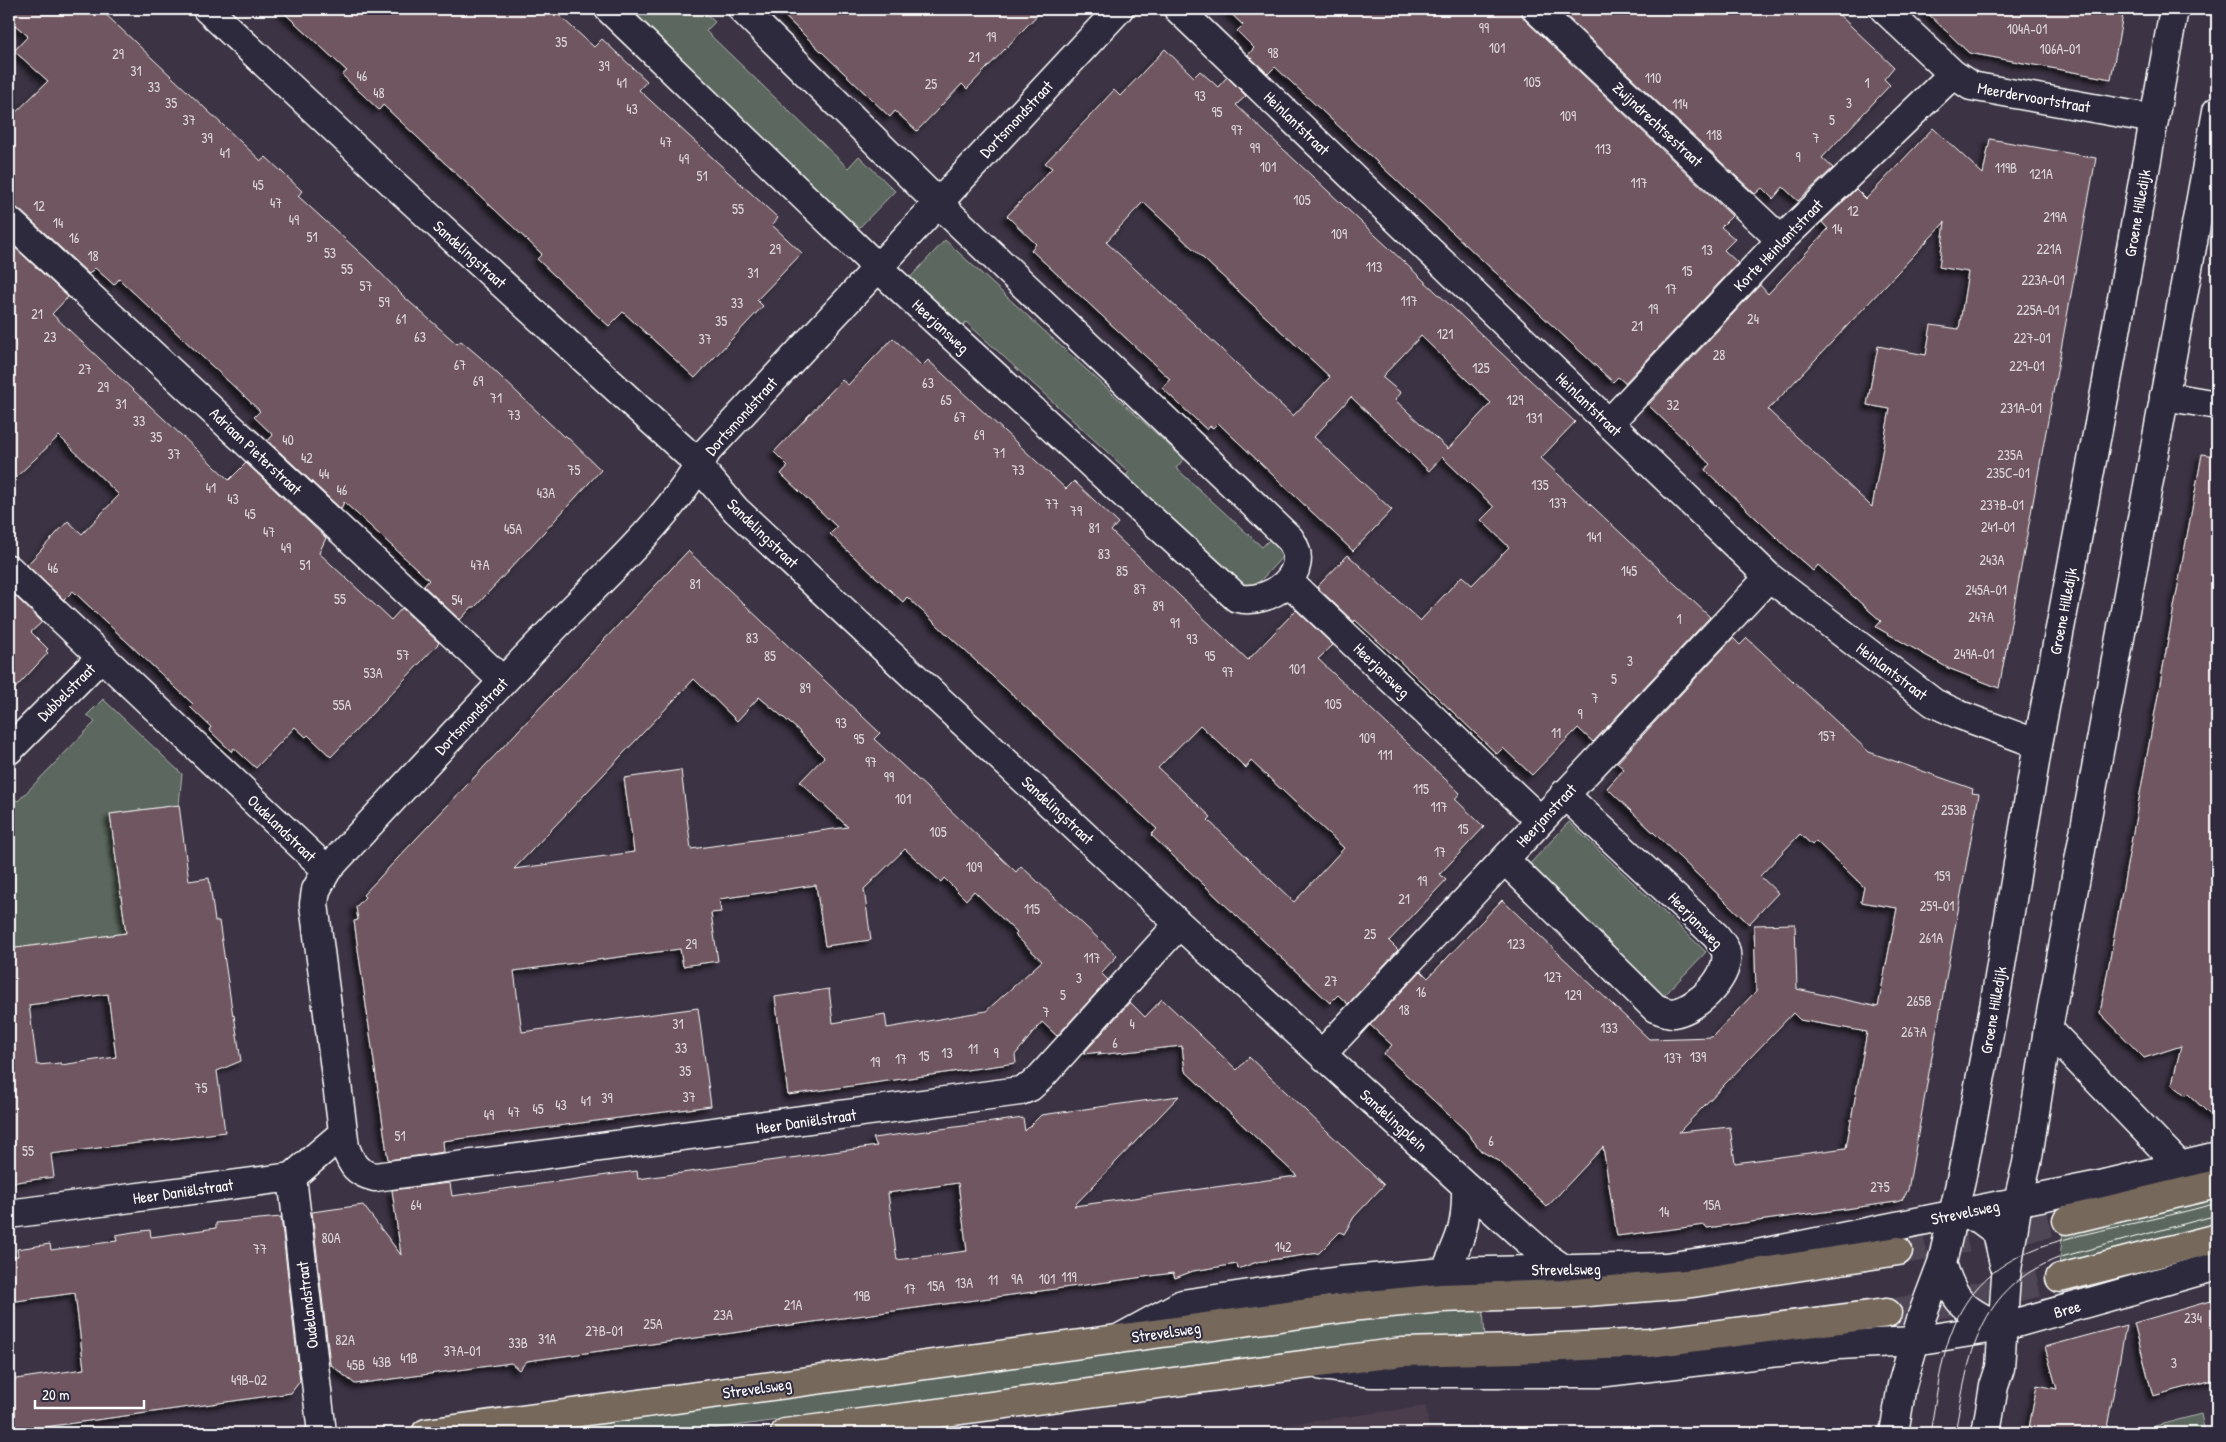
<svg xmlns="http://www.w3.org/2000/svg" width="2226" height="1442" font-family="'Patrick Hand',sans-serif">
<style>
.built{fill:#4b3e4c}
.green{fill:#5c685e;stroke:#aeb4ae}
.building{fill:#6f5760;stroke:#fff;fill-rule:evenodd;filter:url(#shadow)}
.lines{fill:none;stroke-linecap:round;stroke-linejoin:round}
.primary-tunnel{stroke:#504757;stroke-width:28;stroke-dasharray:28 14;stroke-linecap:butt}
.street-casing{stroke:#fff;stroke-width:31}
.secondary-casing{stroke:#fff;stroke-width:31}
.primary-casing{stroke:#fff;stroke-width:31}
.street{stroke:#2f2a3d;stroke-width:28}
.secondary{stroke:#2f2a3d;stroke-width:28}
.primary{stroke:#76695c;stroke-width:28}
.tram{stroke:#fff;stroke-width:1}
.labels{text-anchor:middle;stroke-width:4;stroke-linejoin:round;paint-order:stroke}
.number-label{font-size:14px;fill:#dbd5d7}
.street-label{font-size:16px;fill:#fff;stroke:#2f2a3d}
</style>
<defs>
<filter id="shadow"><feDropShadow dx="-4.5" dy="4.5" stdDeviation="2.5" flood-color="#0009"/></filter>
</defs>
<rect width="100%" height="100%" fill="#3c3344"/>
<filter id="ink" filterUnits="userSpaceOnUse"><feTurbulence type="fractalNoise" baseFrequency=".02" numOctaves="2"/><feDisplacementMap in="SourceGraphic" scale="10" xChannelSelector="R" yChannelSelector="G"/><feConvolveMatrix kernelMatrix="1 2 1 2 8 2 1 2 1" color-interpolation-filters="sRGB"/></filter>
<g filter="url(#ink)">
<path class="built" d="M1426,1406L1429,1429L1448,1426L1449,1433H1226Z"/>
<path class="green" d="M620,9H701L715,22L706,31L848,168L859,156L895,191L853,234Z
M945,240L1184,459L1176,468L1262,547L1270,539L1286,553L1248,594L1123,479L1129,472L966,322L958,330L906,282Z
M103,699L182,774L179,805L110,814L126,933L9,949V795L18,801L95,722L87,715Z
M1569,822L1706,952L1662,998L1525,869Z
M2217,1194V1225L2059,1266L2063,1230Z
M1483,1308L1485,1338L1399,1339L1331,1346L682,1433H524L1423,1311Z
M2201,1414L2205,1433H2149L2155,1426Z"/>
<path class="building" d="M9,9H100L261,161L266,157L302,191L298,196L369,261L403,296L457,344L461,341L480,357L564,437L565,435L601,470L475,607H472L460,620L424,586L429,580L344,502L341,509L268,441L273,435L254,417L260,411L119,279L114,285L95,268L89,274L20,210L9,206V119L48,81L14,51L28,36L9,20Z
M280,9H552L594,47L602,39L647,81L639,90L778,218L772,225L802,253L757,300L763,306L695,378L623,312L609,326L591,310L537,259L542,254L383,105L379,110L342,75L347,71Z
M777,9H1043L967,89L962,84L917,131L895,111L890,117Z
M1226,9H1521L1525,20L1732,216L1721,227L1735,239L1724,250L1738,263L1625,383L1618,377L1613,382L1275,67L1268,74L1248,55L1254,48L1237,31L1243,25Z
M1559,9H1833L1894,67L1884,79L1890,85L1822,158L1833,168L1798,201L1783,187L1773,199L1762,188L1755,194Z
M1923,9H2124L2111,79L1969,53Z
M1165,49L1194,77L1200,71L1218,87L1227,77L1246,96L1236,105L1575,422L1541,458L1710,617L1593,742L1578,728L1532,775L1503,748L1497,754L1391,653L1355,620L1354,622L1317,587L1348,555L1420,621L1462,576L1472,585L1509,547L1481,520L1494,507L1442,457L1429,471L1351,397L1314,437L1392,510L1353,551L1218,423L1213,428L1210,426L1207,430L1162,388L1170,379L1031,250L1036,244L1007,216L1052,168L1045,163L1089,117L1114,90L1120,96ZM1143,202L1330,377L1293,416L1106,242ZM1421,336L1491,403L1448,449L1395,400L1401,393L1382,377Z
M1933,128L1983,174L1990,139L2096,158L1999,688L1948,668L1876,627L1881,621L1818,565L1813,571L1794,554L1705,470L1710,464L1648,405L1760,285L1768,294L1828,229L1822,222L1856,189L1866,199ZM1945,222L1939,267L1968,272L1959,329L1931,325L1926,355L1878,346L1867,405L1890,409L1872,507L1768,410Z
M9,242L68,297L52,314L229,480L246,463L326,538L319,553L391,620L402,608L439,643L331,757L308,735L306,737L295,727L256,768L234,748L232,752L209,730L211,727L190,707L193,704L73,591L64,600L27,565L68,521L82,534L119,495L59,436L9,484Z
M893,338L922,366L928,360L1066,489L1074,481L1118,523L1111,531L1248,660L1296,610L1333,645L1318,659L1460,793L1455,799L1484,827L1440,874L1446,880L1389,941L1398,950L1348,1004L1338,995L1330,1003L1222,902L1151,835L1157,829L907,597L903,602L852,555L830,534L837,527L781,474L788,466L774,452L842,380L848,385ZM1200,725L1246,768L1251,761L1344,848L1294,902L1208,820L1211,817L1158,768Z
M2202,454L2217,456V1121L2188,1094L2185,1095L2172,1084L2181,1046L2144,1058L2100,1013Z
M688,551L880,733L874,739L928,789L1016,872L1021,866L1117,956L1101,973L1108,980L1057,1036L1042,1022L1015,1055L1016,1063L788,1095L775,997L829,989L833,1023L885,1014L887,1028L986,1011L1042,961L1015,935L1017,933L974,891L966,900L944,878L941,882L905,849L864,889L871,940L825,946L816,885L719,899L721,912L711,913L718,961L683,966L680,949L514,971L522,1032L698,1008L711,1106L443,1141L444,1152L388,1160L354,921L358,920L356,907L365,897L363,895ZM694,679L737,721L759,697L797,729L824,757L800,782L848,827L691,849L681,770L624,778L634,852L514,869Z
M9,590L42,622L31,632L48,649L46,651L48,653L9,695Z
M1733,638L1740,645L1747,638L1869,752L1973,789L1972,793L1979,794L1908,1190L1902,1200L1896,1202L1707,1228L1705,1225L1617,1236L1603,1147L1547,1207L1499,1161L1481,1151L1466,1131L1384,1054L1392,1045L1370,1025L1421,971L1428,978L1502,900L1649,1039L1712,1037L1756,991L1754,925L1795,924L1797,989L1878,1007L1897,908L1861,902L1864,887L1816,841L1812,845L1800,834L1760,876L1778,893L1749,924L1607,788L1624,769L1617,763ZM1793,1013L1800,1020L1867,1032L1846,1148L1735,1163L1730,1127L1679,1132Z
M179,805L189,881L209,878L215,921H219L233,1016L234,1015L241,1061L217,1071L225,1132L51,1154L54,1177L9,1183V949L126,933L110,814ZM108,994L116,1057L61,1065V1063L37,1065L29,1005Z
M1162,999L1237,1070L1249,1057L1384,1185L1354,1217L1344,1234L1340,1232L1319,1253L1257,1262L1238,1269L1237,1264L1193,1271L1175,1278L1173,1273L527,1361L519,1370L511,1363L355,1384L330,1364L312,1212L363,1205L401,1255L392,1190L450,1183L452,1196L637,1171L638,1179L877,1146L873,1138L1023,1118L1025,1131L1041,1115L1179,1096L1074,1206L1297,1176L1185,1071L1182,1046L1097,1055L1101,1052L1083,1054L1130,1002L1145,1017ZM958,1183L967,1251L897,1260L888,1193Z
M281,1217L300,1381L291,1393L9,1432V1380L84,1369L75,1293L9,1302V1257L18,1256L17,1249L50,1244L51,1250L117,1241L116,1235L133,1232L150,1230L151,1237L216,1228V1223Z
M2217,1299V1379L2153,1396L2134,1323Z
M2126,1325L2106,1433H2028L2037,1385L2057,1389L2045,1347Z"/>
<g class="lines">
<path class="primary-tunnel" d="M1898,1251L2067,1220
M1887,1313L1928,1307L2060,1278"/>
<defs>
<path id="street" d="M207,9L386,177L688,454L736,510L1179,924L1466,1186L1545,1256L1564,1269
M609,9L877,267L1237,598C1270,606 1314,573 1290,539L938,203L742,9
M1119,9L707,451C673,516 605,575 554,628C477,708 402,789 327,870L316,890L314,904L345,1147C352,1165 356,1173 375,1177L1020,1091L1030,1087L1040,1078L1179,924
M1178,9L1769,577L1934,703L1960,715L2038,744
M1536,9L1781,240
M1884,9L1953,74L1971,86L2154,119
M9,221L503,681
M2164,396L2217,405
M1609,423L1781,240L1953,74
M9,569L327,870
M1289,582L1540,820
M9,750L102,656
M1505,860L1655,1008C1660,1010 1668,1013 1673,1013C1697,1010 1734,974 1725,949C1723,945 1719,940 1716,936L1564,794
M2048,1029L2181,1167
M1322,1054L1769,577
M292,1177L322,1433
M9,1214L292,1177L342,1134
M1445,1272C1461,1237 1467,1225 1466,1186
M1118,1339L1182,1304L1339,1281L1445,1272L1665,1267L1752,1255L2100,1185L2217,1157
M1322,1366L1370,1373H1598L1839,1345L1914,1341L2002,1327L2217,1266"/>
<path id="secondary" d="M1954,1214L1978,1218L1997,1232L2004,1264
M1942,1263C1954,1302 1964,1311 2002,1327
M1894,1433L1902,1385L1922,1316L1942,1263L1962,1175L1994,1007L2038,744L2106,387L2174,9
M1986,1433L1994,1386L2000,1368L2006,1276L2018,1201L2027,1163L2048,1029L2217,111"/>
<path id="primary" d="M2067,1220L2217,1184
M2060,1278L2217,1238
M426,1433L1360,1306L1441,1298L1563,1294L1686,1284L1898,1251
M785,1433L1402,1352L1517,1349L1649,1343L1887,1313"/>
</defs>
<use href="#street" class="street-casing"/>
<use href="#secondary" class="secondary-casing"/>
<use href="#primary" class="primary-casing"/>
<use href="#street" class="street"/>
<use href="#secondary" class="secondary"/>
<use href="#primary" class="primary"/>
<path class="tram" d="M1930,1433C1937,1396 1940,1357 1955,1323C1986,1252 2054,1241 2121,1226C2154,1219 2185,1212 2217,1203
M1955,1433C1969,1355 1977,1288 2061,1257L2217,1215"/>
</g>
</g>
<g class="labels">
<g class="number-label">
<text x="1484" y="33">99</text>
<text x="2027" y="34">104A-01</text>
<text x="991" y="42">19</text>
<text x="561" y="47">35</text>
<text x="1497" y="53">101</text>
<text x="2060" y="54">106A-01</text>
<text x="1273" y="58">98</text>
<text x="118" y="59">29</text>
<text x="974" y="62">21</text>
<text x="604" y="71">39</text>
<text x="136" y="76">31</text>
<text x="362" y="81">46</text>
<text x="1653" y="83">110</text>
<text x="1532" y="87">105</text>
<text x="622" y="88">41</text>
<text x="1867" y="88">1</text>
<text x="931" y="89">25</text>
<text x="154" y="92">33</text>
<text x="379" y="98">48</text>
<text x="1200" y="101">93</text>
<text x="171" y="108">35</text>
<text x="1849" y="108">3</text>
<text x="1680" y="109">114</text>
<text x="632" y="114">43</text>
<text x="1217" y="117">95</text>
<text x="1568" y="121">109</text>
<text x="189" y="125">37</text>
<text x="1832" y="125">5</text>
<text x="1237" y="135">97</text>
<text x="1714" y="140">118</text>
<text x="207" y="143">39</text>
<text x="1816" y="143">7</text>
<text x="666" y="147">47</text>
<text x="1255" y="153">99</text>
<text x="1603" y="154">113</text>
<text x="225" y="158">41</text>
<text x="1798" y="162">9</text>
<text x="684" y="164">49</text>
<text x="1268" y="172">101</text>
<text x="2006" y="173">119B</text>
<text x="2041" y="179">121A</text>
<text x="702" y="181">51</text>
<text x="1639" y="188">117</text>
<text x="258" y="190">45</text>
<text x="1302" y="205">105</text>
<text x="276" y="208">47</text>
<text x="39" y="211">12</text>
<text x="738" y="214">55</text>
<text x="1853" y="216">12</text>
<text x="2055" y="222">219A</text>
<text x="294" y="225">49</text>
<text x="58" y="228">14</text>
<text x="1837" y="234">14</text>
<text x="1339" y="239">109</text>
<text x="312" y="242">51</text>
<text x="74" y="243">16</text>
<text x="775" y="254">29</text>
<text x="2049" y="254">221A</text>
<text x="1707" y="255">13</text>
<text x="330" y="258">53</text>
<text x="93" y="261">18</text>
<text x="1374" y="272">113</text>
<text x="347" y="274">55</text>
<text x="1687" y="276">15</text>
<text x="753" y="278">31</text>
<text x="2043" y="285">223A-01</text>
<text x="366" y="291">57</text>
<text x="1671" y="294">17</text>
<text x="1409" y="306">117</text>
<text x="384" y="307">59</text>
<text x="737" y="308">33</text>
<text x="1653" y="314">19</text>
<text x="2038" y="315">225A-01</text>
<text x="37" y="319">21</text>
<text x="401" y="324">61</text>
<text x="1753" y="324">24</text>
<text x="721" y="326">35</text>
<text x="1637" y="331">21</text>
<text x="1445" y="339">121</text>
<text x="50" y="342">23</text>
<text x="420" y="342">63</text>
<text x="2032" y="343">227-01</text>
<text x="705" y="344">37</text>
<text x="1719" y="360">28</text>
<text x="460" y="370">67</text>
<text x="2027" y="371">229-01</text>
<text x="1481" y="373">125</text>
<text x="85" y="374">27</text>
<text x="478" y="386">69</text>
<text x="928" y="388">63</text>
<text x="103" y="392">29</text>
<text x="496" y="403">71</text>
<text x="946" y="405">65</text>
<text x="1515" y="405">129</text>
<text x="121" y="409">31</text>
<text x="1673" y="410">32</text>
<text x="2021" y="413">231A-01</text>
<text x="514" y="420">73</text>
<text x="960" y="422">67</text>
<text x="1534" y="423">131</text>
<text x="139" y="426">33</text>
<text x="979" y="440">69</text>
<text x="156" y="442">35</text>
<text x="288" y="445">40</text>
<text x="999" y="458">71</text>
<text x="174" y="459">37</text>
<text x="2010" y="460">235A</text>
<text x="307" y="463">42</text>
<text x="574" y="475">75</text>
<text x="1018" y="475">73</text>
<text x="2008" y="478">235C-01</text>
<text x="324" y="479">44</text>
<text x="1540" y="490">135</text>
<text x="211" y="493">41</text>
<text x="342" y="495">46</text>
<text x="546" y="498">43A</text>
<text x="233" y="504">43</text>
<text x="1558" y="508">137</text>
<text x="1052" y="509">77</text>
<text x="2002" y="510">237B-01</text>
<text x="1076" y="516">79</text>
<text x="250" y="519">45</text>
<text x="1998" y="532">241-01</text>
<text x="1094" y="533">81</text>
<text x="513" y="534">45A</text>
<text x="269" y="537">47</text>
<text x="1594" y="542">141</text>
<text x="286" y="553">49</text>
<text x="1104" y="559">83</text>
<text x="1992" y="565">243A</text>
<text x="305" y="570">51</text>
<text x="480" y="570">47A</text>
<text x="53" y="573">46</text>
<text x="1122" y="576">85</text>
<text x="1629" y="576">145</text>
<text x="695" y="589">81</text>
<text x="1140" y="594">87</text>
<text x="1986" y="595">245A-01</text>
<text x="340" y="604">55</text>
<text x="457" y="605">54</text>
<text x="1158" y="611">89</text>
<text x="1981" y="622">247A</text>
<text x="1679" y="624">1</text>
<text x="1175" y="628">91</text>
<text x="752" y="643">83</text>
<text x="1192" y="644">93</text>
<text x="1974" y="659">249A-01</text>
<text x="403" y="660">57</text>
<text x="770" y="661">85</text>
<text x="1210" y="661">95</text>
<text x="1630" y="666">3</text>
<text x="1297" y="674">101</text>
<text x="1228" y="677">97</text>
<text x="373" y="678">53A</text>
<text x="1614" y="684">5</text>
<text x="805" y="693">89</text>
<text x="1595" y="703">7</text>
<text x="1333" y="709">105</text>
<text x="342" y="710">55A</text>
<text x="1580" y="719">9</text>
<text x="841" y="728">93</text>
<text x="1556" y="738">11</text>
<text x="1827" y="741">157</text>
<text x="1367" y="743">109</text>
<text x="859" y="744">95</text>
<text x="1385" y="760">111</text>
<text x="871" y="767">97</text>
<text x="889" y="782">99</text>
<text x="1421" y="794">115</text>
<text x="903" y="804">101</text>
<text x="1439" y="812">117</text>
<text x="1954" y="815">253B</text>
<text x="1463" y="834">15</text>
<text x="938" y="837">105</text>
<text x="1440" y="857">17</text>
<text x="974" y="872">109</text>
<text x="1942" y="881">159</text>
<text x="1422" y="886">19</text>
<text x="1404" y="904">21</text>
<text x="1937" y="911">259-01</text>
<text x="1032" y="914">115</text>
<text x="1370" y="939">25</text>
<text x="1931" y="943">261A</text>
<text x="691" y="949">29</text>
<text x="1516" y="949">123</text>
<text x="1092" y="963">117</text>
<text x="1553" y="982">127</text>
<text x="1079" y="983">3</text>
<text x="1331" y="986">27</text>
<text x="1421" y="997">16</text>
<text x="1063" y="1000">5</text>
<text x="1573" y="1000">129</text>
<text x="1919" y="1006">265B</text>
<text x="1404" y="1015">18</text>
<text x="1046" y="1017">7</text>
<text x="678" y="1029">31</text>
<text x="1132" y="1029">4</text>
<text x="1609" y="1033">133</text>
<text x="1914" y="1037">267A</text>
<text x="1115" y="1048">6</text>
<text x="681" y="1053">33</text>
<text x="973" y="1054">11</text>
<text x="947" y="1058">13</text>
<text x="996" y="1058">9</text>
<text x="924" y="1061">15</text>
<text x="1698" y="1062">139</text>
<text x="1673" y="1063">137</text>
<text x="901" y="1064">17</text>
<text x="875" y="1067">19</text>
<text x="685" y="1076">35</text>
<text x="201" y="1093">75</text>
<text x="689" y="1102">37</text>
<text x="607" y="1103">39</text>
<text x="586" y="1106">41</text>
<text x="561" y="1110">43</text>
<text x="538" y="1114">45</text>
<text x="514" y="1117">47</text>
<text x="489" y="1120">49</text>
<text x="400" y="1141">51</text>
<text x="1491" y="1146">6</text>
<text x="28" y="1156">55</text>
<text x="1880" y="1192">275</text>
<text x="416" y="1210">64</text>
<text x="1712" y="1210">15A</text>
<text x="1664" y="1217">14</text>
<text x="331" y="1243">80A</text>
<text x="1283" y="1252">142</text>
<text x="260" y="1254">77</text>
<text x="1069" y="1282">119</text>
<text x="1017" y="1284">9A</text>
<text x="1047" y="1284">101</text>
<text x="993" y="1285">11</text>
<text x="964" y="1288">13A</text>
<text x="936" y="1291">15A</text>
<text x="910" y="1294">17</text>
<text x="862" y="1301">19B</text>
<text x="793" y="1310">21A</text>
<text x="723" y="1320">23A</text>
<text x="2193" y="1323">234</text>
<text x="653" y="1329">25A</text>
<text x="604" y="1336">27B-01</text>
<text x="547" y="1344">31A</text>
<text x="345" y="1345">82A</text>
<text x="518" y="1348">33B</text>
<text x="462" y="1356">37A-01</text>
<text x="409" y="1363">41B</text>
<text x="382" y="1367">43B</text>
<text x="2174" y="1368">3</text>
<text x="356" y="1370">45B</text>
<text x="249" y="1385">49B-02</text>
</g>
<g class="street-label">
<text transform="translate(2034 97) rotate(10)" y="6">Meerdervoortstraat</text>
<text transform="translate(1016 119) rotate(-47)" y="6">Dortsmondstraat</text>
<text transform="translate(1297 123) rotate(44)" y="6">Heinlantstraat</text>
<text transform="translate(1658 124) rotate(43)" y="6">Zwijndrechtsestraat</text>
<text transform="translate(2137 213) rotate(-80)" y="6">Groene Hilledijk</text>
<text transform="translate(1778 245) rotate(-46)" y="6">Korte Heinlantstraat</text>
<text transform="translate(470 254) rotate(42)" y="6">Sandelingstraat</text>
<text transform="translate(941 326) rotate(43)" y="6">Heerjansweg</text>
<text transform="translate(1589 404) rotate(44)" y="6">Heinlantstraat</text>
<text transform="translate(741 416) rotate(-48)" y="6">Dortsmondstraat</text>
<text transform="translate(256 451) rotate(43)" y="6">Adriaan Pieterstraat</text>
<text transform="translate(763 533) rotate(44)" y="6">Sandelingstraat</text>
<text transform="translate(2063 611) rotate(-79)" y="6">Groene Hilledijk</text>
<text transform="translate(1382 670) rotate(44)" y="6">Heerjansweg</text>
<text transform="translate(1892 671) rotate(37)" y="6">Heinlantstraat</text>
<text transform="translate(66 692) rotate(-45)" y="6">Dubbelstraat</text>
<text transform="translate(471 716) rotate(-47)" y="6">Dortsmondstraat</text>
<text transform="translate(1058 810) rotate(43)" y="6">Sandelingstraat</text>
<text transform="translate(1546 815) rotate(-47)" y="6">Heerjanstraat</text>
<text transform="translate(282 828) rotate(44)" y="6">Oudelandstraat</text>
<text transform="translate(1696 920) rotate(46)" y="6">Heerjansweg</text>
<text transform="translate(1993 1010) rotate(-80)" y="6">Groene Hilledijk</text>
<text transform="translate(1394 1120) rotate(42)" y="6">Sandelingplein</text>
<text transform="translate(806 1121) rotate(-8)" y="6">Heer Daniëlstraat</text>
<text transform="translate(183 1191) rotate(-8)" y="6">Heer Daniëlstraat</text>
<text transform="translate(1965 1212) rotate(-12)" y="6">Strevelsweg</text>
<text transform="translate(1566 1269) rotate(-1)" y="6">Strevelsweg</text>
<text transform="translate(307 1305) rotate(-97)" y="6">Oudelandstraat</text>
<text transform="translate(2067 1309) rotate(-16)" y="6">Bree</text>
<text transform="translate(1166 1332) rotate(-8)" y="6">Strevelsweg</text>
<text transform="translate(757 1388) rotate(-8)" y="6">Strevelsweg</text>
</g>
</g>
<rect width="2226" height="1442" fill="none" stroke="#2f2a3d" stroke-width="30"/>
<rect x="15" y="15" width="2196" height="1412" fill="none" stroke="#fff" stroke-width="2" filter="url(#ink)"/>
<path d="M35 1400v8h109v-8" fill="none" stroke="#ffffff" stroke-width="2.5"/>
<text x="42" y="1400" font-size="15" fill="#ffffff" stroke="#2f2a3d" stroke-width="4" paint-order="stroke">20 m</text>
</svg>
